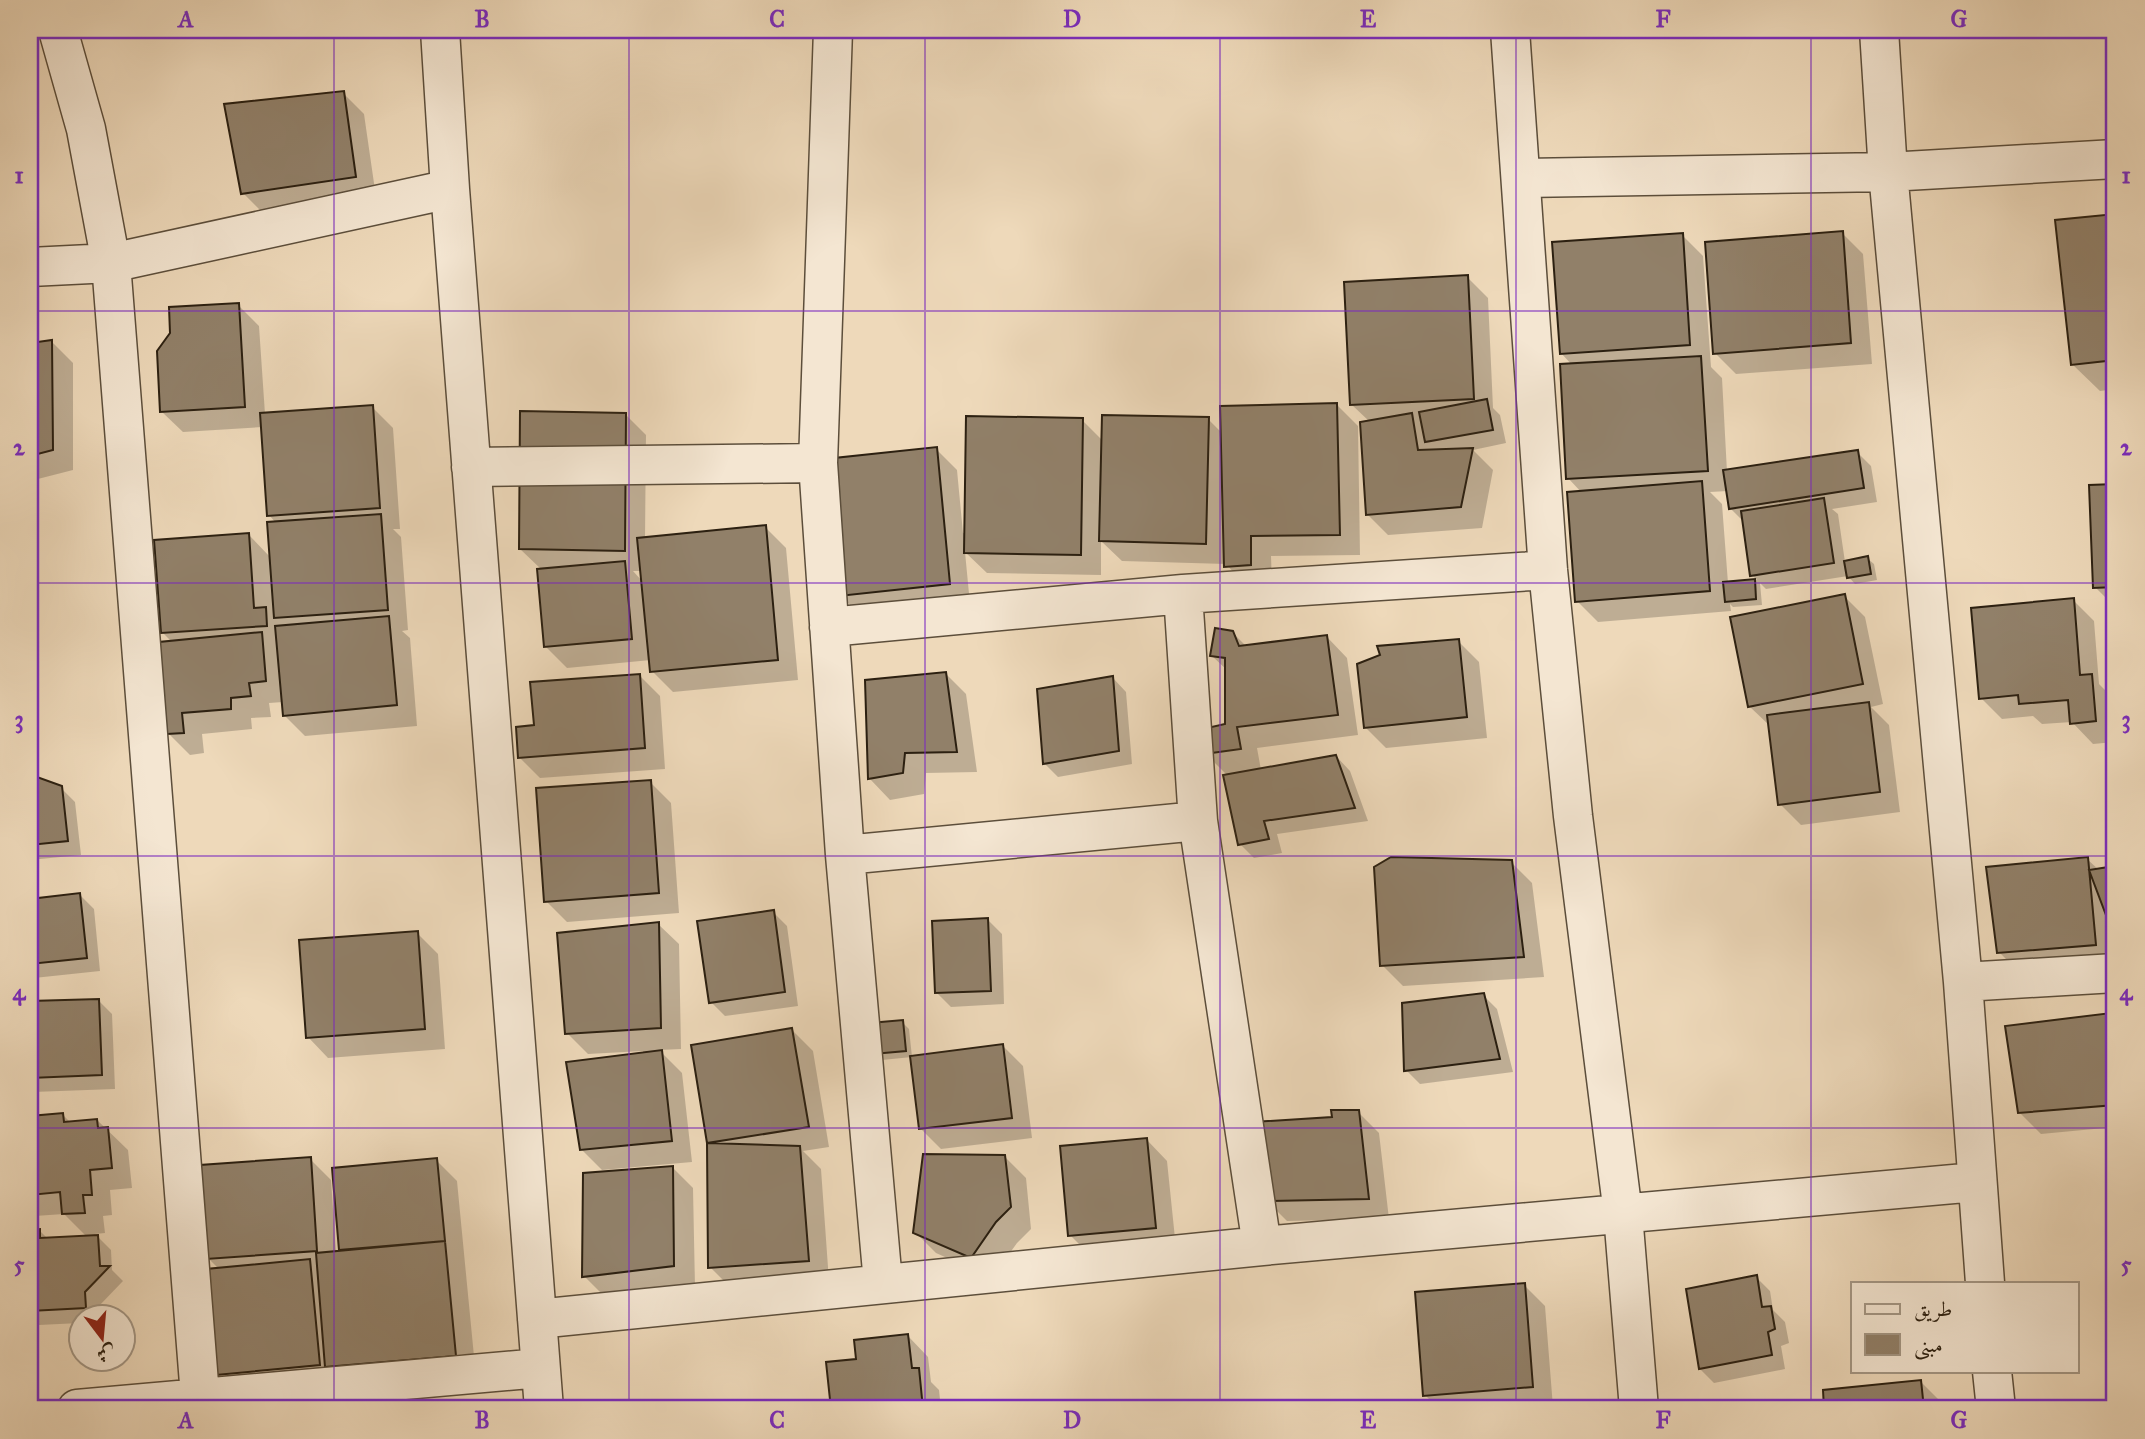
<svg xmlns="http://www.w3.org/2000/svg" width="2145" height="1439" font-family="'IM FELL Great Primer',Amiri,serif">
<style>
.shadow{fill:#0003;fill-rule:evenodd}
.building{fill:#918069;stroke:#2c2011;stroke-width:2}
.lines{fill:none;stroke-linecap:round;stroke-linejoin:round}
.street-casing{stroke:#5c4e3b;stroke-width:41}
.street{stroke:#f4e6d2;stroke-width:38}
.grid{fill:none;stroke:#7b2cbf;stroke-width:2;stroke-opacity:0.55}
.neatline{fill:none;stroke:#7b2cbf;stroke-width:2.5}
.grid-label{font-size:23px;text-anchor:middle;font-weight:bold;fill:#7b2cbf}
</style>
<rect width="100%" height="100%" fill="#eed9ba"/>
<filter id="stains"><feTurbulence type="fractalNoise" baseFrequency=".00286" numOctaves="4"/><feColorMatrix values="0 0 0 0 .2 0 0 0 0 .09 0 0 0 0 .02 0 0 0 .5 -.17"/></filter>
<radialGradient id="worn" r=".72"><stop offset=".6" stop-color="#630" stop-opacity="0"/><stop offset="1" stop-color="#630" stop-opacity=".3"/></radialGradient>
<path class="shadow" d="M343,93L364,114L376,197L264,214L243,193Z
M2115,216V389L2100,391L2072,364L2057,222Z
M1842,233L1863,254L1872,364L1736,374L1715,353Z
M1682,235L1703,256L1711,367L1722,378L1727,472L1857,452L1871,466L1877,502L1832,509L1838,514L1845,562L1867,558L1874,564L1877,580L1855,584L1848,576L1766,589L1760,583L1762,605L1733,607L1730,604L1731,611L1598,622L1577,601L1582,493L1568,478L1572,365L1561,353ZM1728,491L1730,508L1744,522L1752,575L1757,580L1728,583L1722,504L1710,492Z
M1467,277L1488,298L1493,408L1500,415L1506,443L1473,450L1493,470L1482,528L1388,535L1367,514L1370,422L1352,405Z
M238,305L259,326L265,414L372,407L393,428L400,529H393L401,537L408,630L402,631L410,638L417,726L305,736L284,715L283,702L269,703L271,717L251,718L252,729L202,734L204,753L190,755L169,734L172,642L162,632L249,535L271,558L276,523L269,515L263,427L183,432L162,412Z
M52,342L73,363V470L30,481V345Z
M1337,405L1358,426L1360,555L1271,556L1272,585L1247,587L1226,564L1122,561L1101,541V575L987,573L965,552L970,604L861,616L840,595L936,449L957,470L963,533H966L1082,420L1103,441L1208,419L1223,434Z
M625,414L646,435L645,539L765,527L786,548L798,680L673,692L652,671L651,660L567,668L546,647L542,570L520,549ZM633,571H642L643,582Z
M2115,486V607L2095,587L2091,487Z
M1844,596L1865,617L1883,704L1871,707L1889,725L1900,812L1801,825L1780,804L1770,726L1749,706Z
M2073,600L2094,621L2099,684L2112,697L2115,742L2093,744L2072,722L2042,724L2033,716L2002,719L1981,698Z
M1232,632L1247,647L1327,637L1347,658L1358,735L1257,748L1261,770L1336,756L1350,771L1368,821L1277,834L1282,853L1254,858L1240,844L1228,776L1206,754L1227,725V670L1212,656Z
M1458,641L1479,662L1487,738L1386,748L1365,727Z
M945,673L966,694L977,772L926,773L924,794L890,800L870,779L867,682Z
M639,675L660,696L665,769L540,778L519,757L536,727Z
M1113,678L1126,692L1132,764L1058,777L1044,763Z
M36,778L61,788L75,802L81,855L30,860V779Z
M650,782L671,803L679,913L567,922L546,901Z
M2087,859L2099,870L2115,868V934L2113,931L2115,956L2020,973L1999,952Z
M1511,862L1532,883L1544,977L1403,986L1382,965Z
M80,895L94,909L100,971L34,978L30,974V900Z
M773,912L787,926L798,1006L725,1016L711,1002Z
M988,920L1002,934L1004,1004L951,1007L937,993Z
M658,924L679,944L681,1049L659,1050L682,1073L692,1162L602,1170L581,1149L644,1054L643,1051L588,1054L567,1033Z
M417,933L438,954L445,1049L328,1058L308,1037Z
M1483,995L1497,1009L1513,1072L1420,1084L1406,1070Z
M98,1000L112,1014L115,1089L33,1092L30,1088V1003Z
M2110,1015L2115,1020V1127L2041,1134L2020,1113Z
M902,1022L909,1029L912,1057L1003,1046L1023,1066L1032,1138L941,1149L920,1128L912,1057L882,1060L872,1025Z
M792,1030L813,1051L829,1147L803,1151L821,1169L829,1281L731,1288L710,1267L708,1143L693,1046Z
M1358,1112L1379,1133L1389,1219L1287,1221L1266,1200Z
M63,1115L71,1123L97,1120L128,1150L132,1188L110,1190L112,1215L103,1216L105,1233L95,1234L111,1250L112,1270L123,1281L99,1306V1316H80V1323L39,1325L30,1316V1231H40L48,1239L87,1237L64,1214L35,1216L30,1211V1118Z
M1147,1140L1167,1161L1176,1248L1091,1256L1070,1235Z
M1005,1157L1026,1178L1031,1229L1017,1243L992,1278L936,1253L915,1232Z
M310,1159L331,1180L336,1252L341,1251L333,1169L436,1160L457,1181L476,1377L238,1396L218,1375L219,1269L208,1258ZM465,1354V1357L343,1367V1363Z
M672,1167L693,1188L695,1287L605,1297L584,1276Z
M1756,1277L1770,1291L1773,1310L1785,1322L1789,1343L1781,1346L1785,1369L1714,1383L1700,1369Z
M1524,1285L1545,1306L1553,1407L1439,1409L1425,1395Z
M908,1336L928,1357L931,1382L939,1390L941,1409H833L828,1364L858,1361Z
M1921,1382L1942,1403V1409H1826L1825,1391Z"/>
<path class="building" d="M344,91L356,177L241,194L224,104Z
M2115,214V360L2071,365L2055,220Z
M1843,231L1851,343L1713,354L1705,242Z
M1683,233L1690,345L1560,354L1552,242Z
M1468,275L1474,399L1350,405L1344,282Z
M239,303L245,407L160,412L157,351L170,333L169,307Z
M52,340L53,450L30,456V343Z
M1701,356L1708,471L1566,479L1560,364Z
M1487,399L1493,430L1425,442L1419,412Z
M1337,403L1340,535L1251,536V565L1224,567L1220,406Z
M373,405L380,508L267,516L260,413Z
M520,411L626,413L625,551L519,549Z
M1412,413L1418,450L1473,448L1461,507L1366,515L1360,422Z
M1102,415L1209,417L1206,544L1099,541Z
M966,416L1083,418L1081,555L964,553Z
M937,447L950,584L839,596L825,459Z
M1858,450L1864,488L1729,509L1723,470Z
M1702,481L1710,591L1575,602L1567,492Z
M2115,484V587L2093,588L2089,485Z
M1824,498L1834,563L1750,576L1741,511Z
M381,514L388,610L274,618L267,522Z
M766,525L778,660L650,672L637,538Z
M249,533L254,608L266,607L267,626L161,633L154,540Z
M1868,556L1871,574L1847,578L1844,561Z
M625,561L632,639L544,647L537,569Z
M1755,579L1756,599L1725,602L1723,582Z
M1845,594L1863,684L1748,707L1730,617Z
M2074,598L2080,675L2092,674L2096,721L2070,724L2068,700L2019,704L2018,695L1979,699L1971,608Z
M389,616L397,705L283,716L275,626Z
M1215,628L1233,631L1239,646L1327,635L1338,715L1237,727L1241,749L1204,754L1207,728L1225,724V658L1210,656Z
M262,632L266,681L249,683L251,696L231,698V709L182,713L184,733L167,734L159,642Z
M1459,639L1467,717L1364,728L1357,664L1380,655L1377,646Z
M946,672L957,752L905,753L903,773L868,779L865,680Z
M640,674L645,748L518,758L516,727L534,725L530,682Z
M1113,676L1119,751L1043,764L1037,689Z
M1869,702L1880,792L1778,805L1767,715Z
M1336,755L1355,808L1264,821L1269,839L1238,845L1223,775Z
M30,777H37L62,786L68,841L30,845Z
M651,780L659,893L544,902L536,788Z
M1391,857L1512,860L1524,957L1380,966L1374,867Z
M2088,857L2096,945L1997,953L1986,867Z
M2115,866V939L2089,870Z
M80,893L87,958L30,964V899Z
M774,910L785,992L709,1003L697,921Z
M988,918L991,991L935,993L932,921Z
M659,922L661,1028L565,1034L557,933Z
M418,931L425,1029L306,1038L299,940Z
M1484,993L1500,1059L1404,1071L1402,1003Z
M99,999L102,1075L30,1078V1001Z
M2111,1013L2115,1105L2018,1113L2005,1026Z
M903,1020L906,1051L873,1054L870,1023Z
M792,1028L809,1127L707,1143L691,1045Z
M1003,1044L1012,1118L919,1129L910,1056Z
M662,1050L672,1141L580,1150L566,1062Z
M1331,1110H1359L1369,1199L1264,1201L1253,1122L1332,1117Z
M63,1113L64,1122L97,1119L98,1128L108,1127L112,1168L90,1170L92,1195H83L85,1213L62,1214L60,1192L30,1195V1116Z
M1147,1138L1156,1228L1068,1236L1060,1146Z
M707,1143L800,1146L809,1261L708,1268Z
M923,1154L1005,1155L1011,1207L996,1222L971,1258L913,1233Z
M311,1157L317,1251L206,1259L200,1165Z
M437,1158L445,1241L339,1250L332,1168Z
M673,1166L674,1266L582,1277L583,1173Z
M40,1229V1238L98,1235L100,1266H110L85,1292L86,1308L30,1311V1230Z
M445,1241L456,1356L325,1367L316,1253Z
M310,1259L320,1365L216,1375L206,1269Z
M1757,1275L1762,1307L1771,1306L1775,1329L1768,1332L1772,1355L1699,1369L1686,1289Z
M1525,1283L1533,1387L1423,1396L1415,1292Z
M908,1334L912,1368H919L923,1409H831L826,1362L856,1359L854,1340Z
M1921,1380L1924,1409H1824L1823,1390Z"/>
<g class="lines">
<defs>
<path id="street" d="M58,30L86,129L111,263L201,1409
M440,30L450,189L544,1409
M833,30L818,463L845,855L883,1283
M1510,30L1548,570L1573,816L1623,1214L1639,1409
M1879,30L1888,172L1963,982L1985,1283
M1521,178L1888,172L2115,159
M30,267L111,263L450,189
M471,467L818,463
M1183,594L1198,821L1262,1246
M829,627L1183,594L1548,570
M845,855L1198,821
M1963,982L2115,973
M537,1319L1262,1246L1976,1182
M1992,1371L1996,1409
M77,1409L540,1368"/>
</defs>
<use href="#street" class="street-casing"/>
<use href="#street" class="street"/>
</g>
<path class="grid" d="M334,30V1409M629,30V1409M925,30V1409M1220,30V1409M1516,30V1409M1811,30V1409M30,311H2115M30,583H2115M30,856H2115M30,1128H2115"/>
<rect width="2145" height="1439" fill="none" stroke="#eed9ba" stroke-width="77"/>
<rect x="1851" y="1282" width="228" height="91" fill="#f4e6d2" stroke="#a49785" stroke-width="2"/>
<rect x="1865" y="1304" width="35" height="10" fill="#f4e6d2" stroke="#a49785" stroke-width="2"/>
<text x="1914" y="1316" font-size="21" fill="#2c2011">طريق</text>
<rect x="1865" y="1334" width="35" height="21" fill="#918069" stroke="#a49785" stroke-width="2"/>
<text x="1914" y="1352" font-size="21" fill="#2c2011">مبنى</text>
<g transform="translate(102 1338) rotate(164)"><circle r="33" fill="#f4e6d2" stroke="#a49785" stroke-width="2"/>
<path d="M0-5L12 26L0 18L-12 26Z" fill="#8f2418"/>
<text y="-10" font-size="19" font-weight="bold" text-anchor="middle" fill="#2c2011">ش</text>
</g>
<rect x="38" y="38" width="2068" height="1362" class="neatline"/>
<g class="grid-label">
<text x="186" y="27">A</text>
<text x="482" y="27">B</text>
<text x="777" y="27">C</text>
<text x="1072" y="27">D</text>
<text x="1368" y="27">E</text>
<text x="1663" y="27">F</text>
<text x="1959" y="27">G</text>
<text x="19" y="183">1</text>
<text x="2126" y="183">1</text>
<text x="19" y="455">2</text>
<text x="2126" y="455">2</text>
<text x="19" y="727">3</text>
<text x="2126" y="727">3</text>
<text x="19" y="1000">4</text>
<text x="2126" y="1000">4</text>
<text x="19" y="1272">5</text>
<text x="2126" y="1272">5</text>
<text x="186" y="1428">A</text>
<text x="482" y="1428">B</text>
<text x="777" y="1428">C</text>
<text x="1072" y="1428">D</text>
<text x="1368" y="1428">E</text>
<text x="1663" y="1428">F</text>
<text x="1959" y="1428">G</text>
</g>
<rect width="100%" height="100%" filter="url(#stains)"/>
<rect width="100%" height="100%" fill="url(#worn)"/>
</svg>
